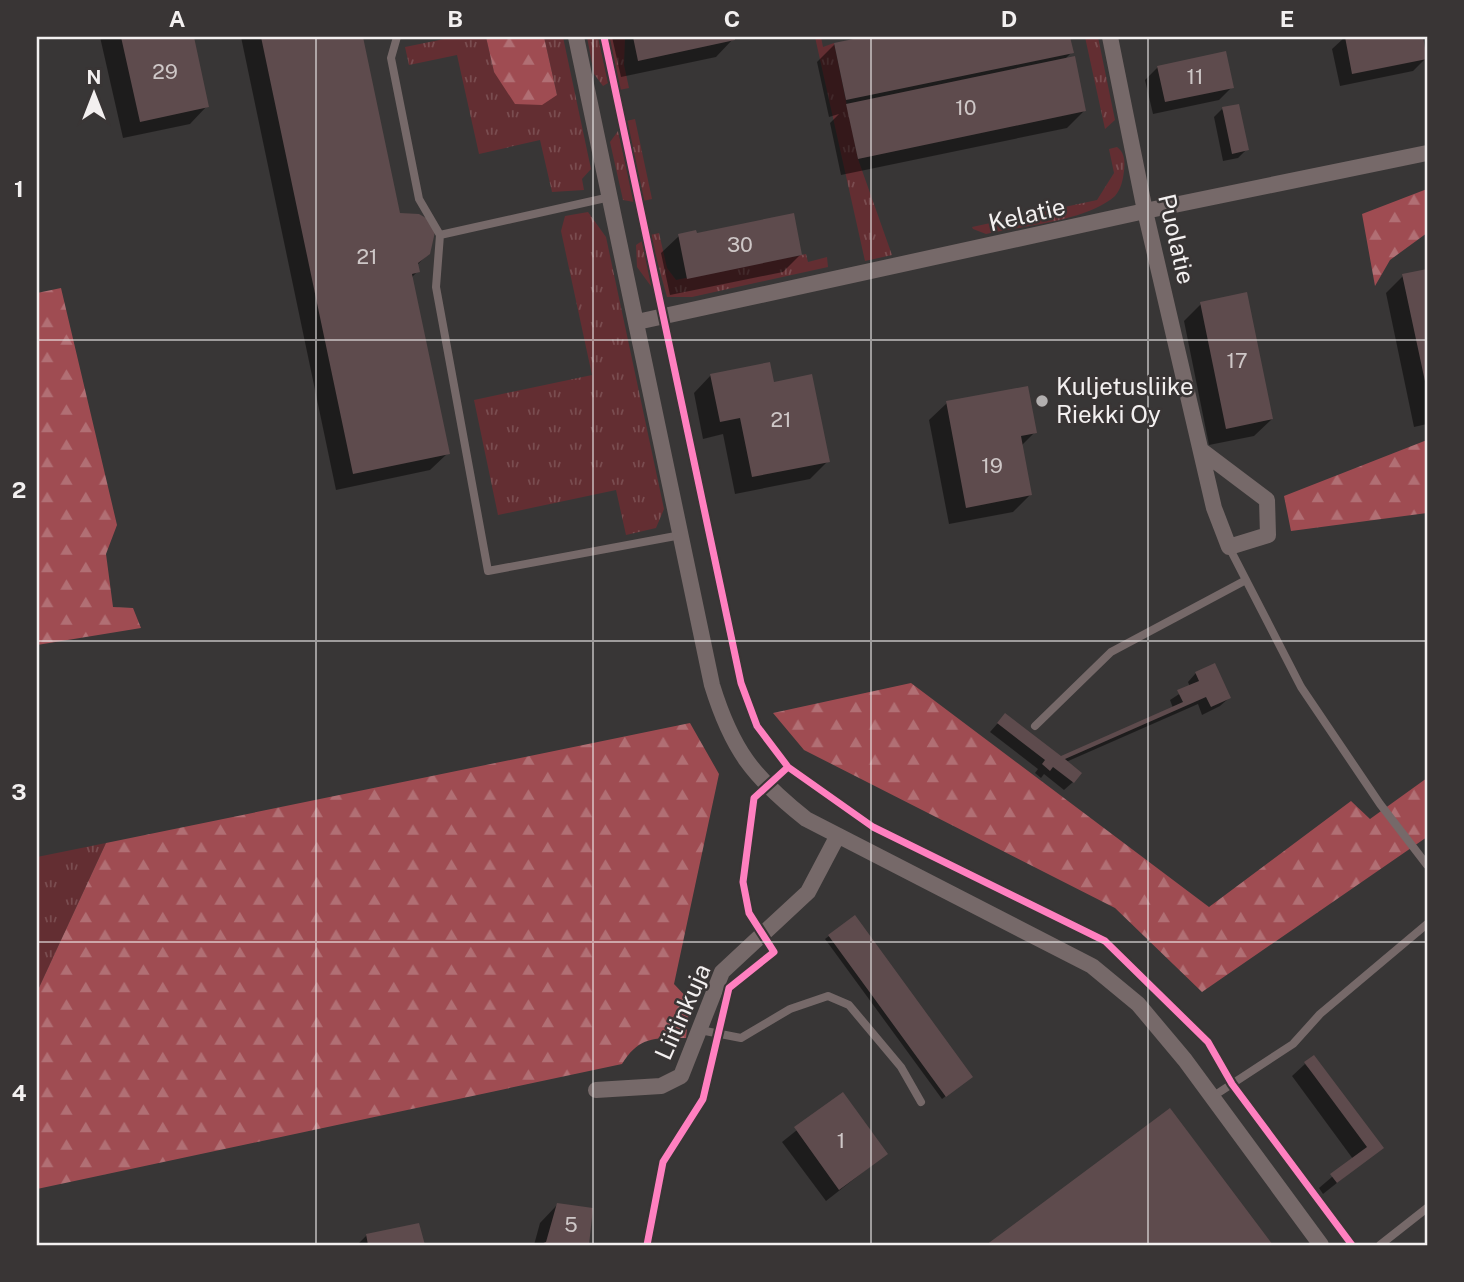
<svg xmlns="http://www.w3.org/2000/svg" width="1464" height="1282" font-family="'Public Sans',sans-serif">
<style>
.grass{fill:url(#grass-tufts)}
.forest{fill:url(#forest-firs)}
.shadow{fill:#0007}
.building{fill:#5e4b4d}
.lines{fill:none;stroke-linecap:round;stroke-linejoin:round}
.lane{stroke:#766969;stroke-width:8}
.street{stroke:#766969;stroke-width:16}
.cycleway-casing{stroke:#393535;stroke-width:11}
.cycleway{stroke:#ff80c0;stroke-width:7}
.grid{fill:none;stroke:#f3f0f0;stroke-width:2;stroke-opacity:0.55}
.poi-dot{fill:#b2afaf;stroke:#393535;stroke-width:2.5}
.labels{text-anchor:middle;stroke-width:5;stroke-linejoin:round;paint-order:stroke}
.number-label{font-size:21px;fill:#cec7c7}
.street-label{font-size:24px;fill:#f3f0f0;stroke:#393535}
.poi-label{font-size:24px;fill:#f3f0f0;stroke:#393535;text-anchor:start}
.neatline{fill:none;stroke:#f3f0f0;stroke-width:2.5}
.grid-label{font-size:23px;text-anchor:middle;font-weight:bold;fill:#f3f0f0}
</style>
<defs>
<pattern id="grass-tufts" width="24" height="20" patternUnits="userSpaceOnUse" patternTransform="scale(1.75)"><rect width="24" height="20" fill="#632e32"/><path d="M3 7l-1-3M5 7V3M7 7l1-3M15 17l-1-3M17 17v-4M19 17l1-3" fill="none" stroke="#7a4d50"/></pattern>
<pattern id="forest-firs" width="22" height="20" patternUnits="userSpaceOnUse" patternTransform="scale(1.75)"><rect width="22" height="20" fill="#9f4c52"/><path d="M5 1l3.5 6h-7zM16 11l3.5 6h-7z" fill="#b16f74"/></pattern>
</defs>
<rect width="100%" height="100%" fill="#383636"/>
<path class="grass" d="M454,37H486L494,72L557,95L544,37H563L591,169L582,179L584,190L552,192L540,140L479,154L457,55L409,65L405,47Z
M587,37H598L608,83L603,86L594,74Z
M608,37H625L624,65L629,88L619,90Z
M815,37H821L823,47L834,43L858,159L892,255L865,261Z
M1085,37H1098L1115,120L1105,129Z
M635,119L652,199L643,201L626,121Z
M618,131L634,202L623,200L610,142Z
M1117,147C1125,153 1125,162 1124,171C1123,180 1121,189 1115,196C1087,221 1022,226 986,234L973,229L972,227L1097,200L1114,173L1109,149Z
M588,212L606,237L664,509L656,528L626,535L616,490L498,515L474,400L592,375L561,231L565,216Z
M659,233L667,268L676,280L806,254L808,262L827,257L828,267L692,297H667L650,235Z
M642,241L653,284V289L637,267L636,245Z
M106,843L37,992V857Z"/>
<path class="forest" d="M486,37H544L557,95L542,105L515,104L494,72Z
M1427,189V233L1390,260L1375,286L1362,214Z
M61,288L117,525L106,554L113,607L133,608L141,628L37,645V293Z
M1427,440V513L1291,531L1284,496Z
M911,683L1209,907L1351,801L1370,819L1427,778V837L1202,992L1115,908L804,750L773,713Z
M690,723L719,774L674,984L690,1001L686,1038C655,1038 639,1036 622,1064L37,1189V992L106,843Z"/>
<path class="shadow" d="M100,37H192L207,106L190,124L123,138Z
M241,37H362L399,214L429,253L417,265L418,271L411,278L448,453L430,470L336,490Z
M612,37H733V39L716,57L621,77Z
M872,37H1069L1072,52L1063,61L1084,111L1067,128L841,175L830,123L839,114L829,117L817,62L835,44Z
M1345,37H1421L1426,58L1413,71L1340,86L1332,49Z
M1158,67L1232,87L1219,100L1153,114L1145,80Z
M1222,109L1247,149L1238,158L1223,161L1214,117Z
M679,236H696L800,255L783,272L670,295L661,253Z
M1427,270V424L1414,427L1386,293L1403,276Z
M1201,304L1272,419L1254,436L1209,445L1184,321Z
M711,375L773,384L828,461L810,479L735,494L723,434L703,439L694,393Z
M947,403L1035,432L1021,446L1030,495L1013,512L949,524L929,420Z
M1196,673L1229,698L1220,706L1202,715L1198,704L1066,762L1073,782L1064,790L1044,774L1041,778L1035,773L1038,769L990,732L1005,715L1060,758L1173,708L1170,700L1190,687L1188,682Z
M829,936L967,1080L942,1099L825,939Z
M1305,1064L1381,1148L1323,1194L1319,1188L1353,1159L1292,1076Z
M842,1094L886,1154L826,1201L782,1142Z
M1170,1111L1270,1245H989Z
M557,1205L591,1210L587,1245H534L540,1223Z
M418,1225L423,1245H357L367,1235Z"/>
<path class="building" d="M121,37H194L209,107L140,122Z
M261,37H363L400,213L419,214L426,218L435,232L430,254L418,263L420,272L412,274L450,454L353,474Z
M633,37H735V40L638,61Z
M863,37H1070L1074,53L846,100L834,43Z
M1345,37H1423L1427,59L1352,74Z
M1226,51L1234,88L1165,102L1157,66Z
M1075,56L1086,111L858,159L846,104Z
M1239,104L1249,150L1232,154L1222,107Z
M794,213L802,255L687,279L678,234L696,230L697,233Z
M1427,269V385L1426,386L1402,274Z
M1247,292L1273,419L1226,429L1200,302Z
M770,362L774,382L812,374L830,462L752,477L740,418L720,422L710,374Z
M1028,386L1037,433L1021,436L1032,495L966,508L946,401Z
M1215,663L1231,698L1211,707L1206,697L1065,759L1082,773L1074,783L1053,767L1050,771L1042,764L1045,760L997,723L1005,713L1061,756L1183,702L1177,690L1199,681L1195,672Z
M855,915L973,1077L946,1097L828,935Z
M1314,1055L1384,1148L1337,1183L1330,1174L1367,1147L1304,1062Z
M843,1092L888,1154L839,1190L794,1127Z
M1170,1108L1273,1245H986Z
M557,1203L593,1208L589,1245H538L546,1242Z
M419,1223L425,1245H368L366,1234Z"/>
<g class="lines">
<path class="lane" d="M397,37L391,58L419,199L440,235
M610,197L440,235L436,287L488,571L681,535
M1229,547L1301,687L1380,804L1427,865
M1035,726L1111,652L1246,580
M700,1030L741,1038L790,1009L828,996L849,1005L901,1067L921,1102
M1212,1097L1293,1044L1320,1014L1427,924
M1380,1245L1427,1208"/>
<path class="street" d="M576,37L712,685C732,750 753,777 806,819L1092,966L1138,1004L1185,1060L1321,1245
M1110,37L1145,211L1214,508L1229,547L1268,535L1267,500L1202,451
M637,322L1145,211L1427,153
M596,1090L661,1086L681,1076L722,972L808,892L837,837"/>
<defs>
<path id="cycleway" d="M604,37L741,683L757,726L788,767L873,827L1105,941L1208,1042L1232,1084L1352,1245
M647,1245L663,1162L703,1099L729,988L774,952L749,913L743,882L754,798L788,767"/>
</defs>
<use href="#cycleway" class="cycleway-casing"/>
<use href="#cycleway" class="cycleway"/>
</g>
<path class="grid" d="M316,37V1245M593,37V1245M871,37V1245M1148,37V1245M37,340H1427M37,641H1427M37,942H1427"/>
<circle class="poi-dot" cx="1042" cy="401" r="7"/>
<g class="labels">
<g class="number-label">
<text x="165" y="79">29</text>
<text x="1195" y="84">11</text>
<text x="966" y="115">10</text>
<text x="740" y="252">30</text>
<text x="367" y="264">21</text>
<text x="1237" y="368">17</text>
<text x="781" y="427">21</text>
<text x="992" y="473">19</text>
<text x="841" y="1148">1</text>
<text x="571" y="1232">5</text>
</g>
<g class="street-label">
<text transform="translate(1027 215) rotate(-13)" y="8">Kelatie</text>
<text transform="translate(1176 239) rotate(77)" y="8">Puolatie</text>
<text transform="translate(683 1012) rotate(-66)" y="8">Liitinkuja</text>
</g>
<g class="poi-label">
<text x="1056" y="395">Kuljetusliike<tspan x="1056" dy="28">Riekki Oy</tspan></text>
</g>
</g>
<rect width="1464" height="1282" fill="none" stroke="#393535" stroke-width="77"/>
<g transform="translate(94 94)" stroke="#393535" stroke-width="5" paint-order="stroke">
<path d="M0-5L12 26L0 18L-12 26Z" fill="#f3f0f0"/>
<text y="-10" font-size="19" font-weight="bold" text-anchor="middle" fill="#f3f0f0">N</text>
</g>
<rect x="38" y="38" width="1388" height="1206" class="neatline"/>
<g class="grid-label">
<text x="177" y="27">A</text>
<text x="455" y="27">B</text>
<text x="732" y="27">C</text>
<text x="1009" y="27">D</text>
<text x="1287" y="27">E</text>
<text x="19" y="197">1</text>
<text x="19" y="498">2</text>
<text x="19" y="800">3</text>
<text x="19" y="1101">4</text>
</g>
</svg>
